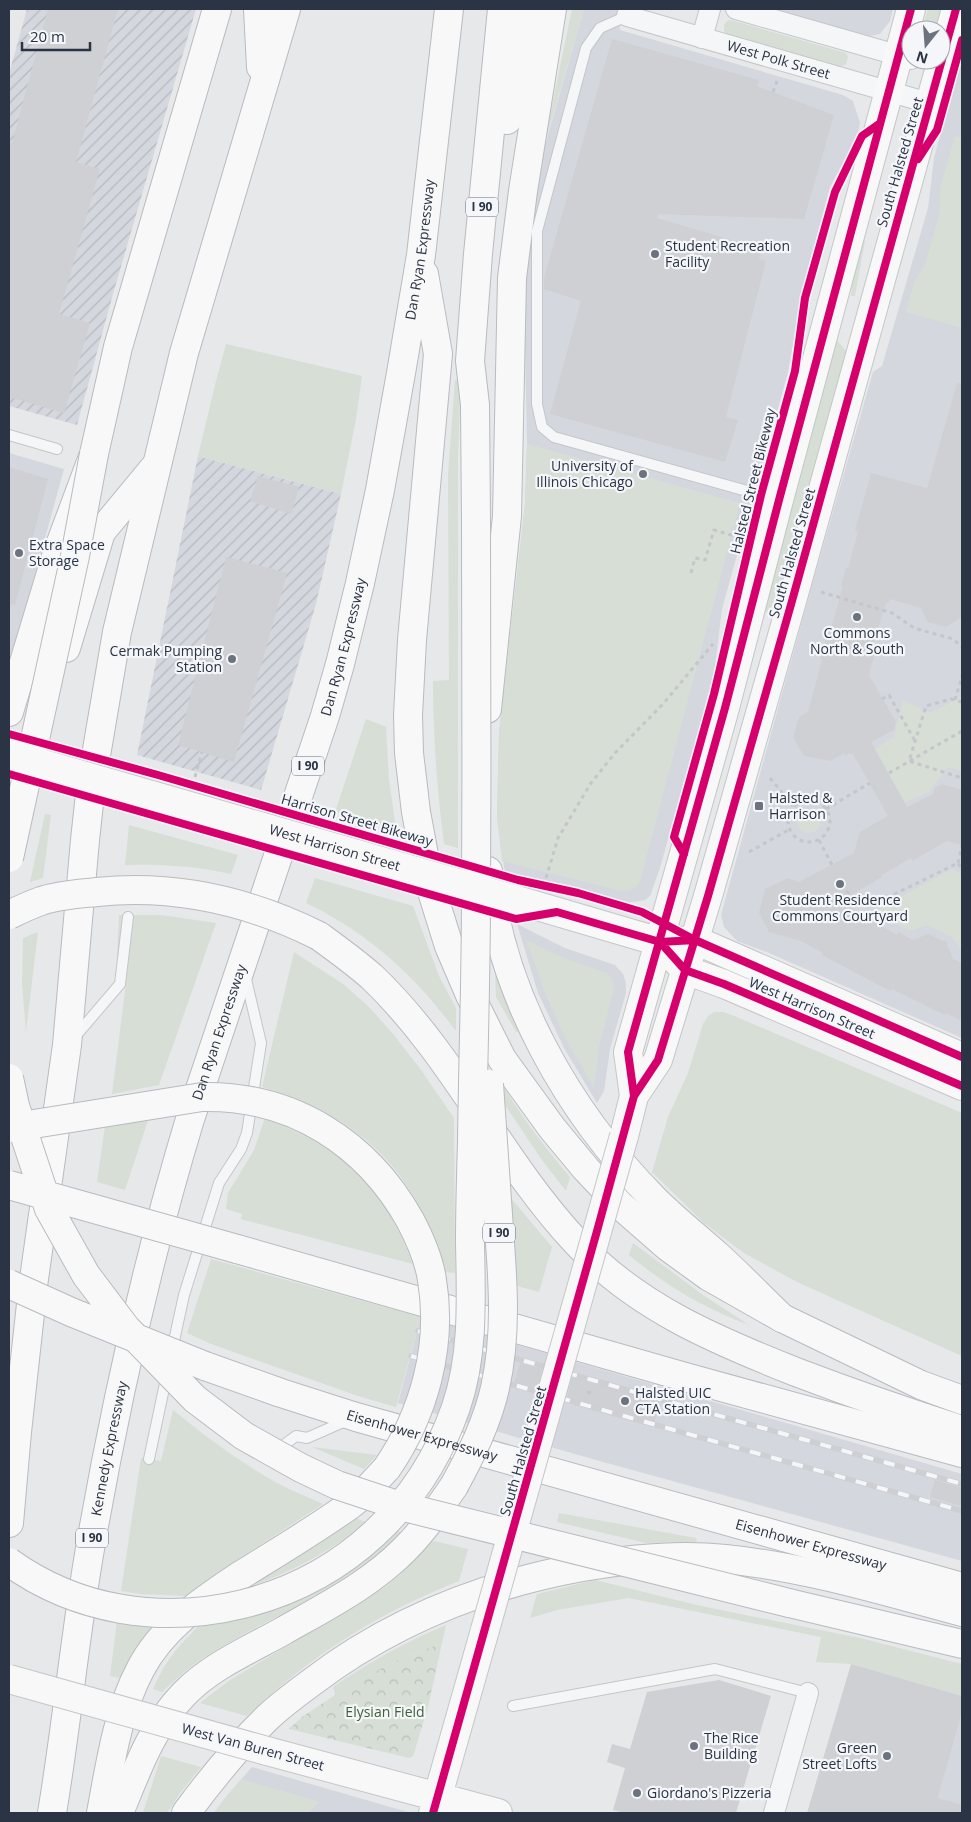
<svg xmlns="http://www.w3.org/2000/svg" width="971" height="1822" font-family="'Open Sans',sans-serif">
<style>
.built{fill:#d4d7dd}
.industrial{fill:url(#industrial-furrows)}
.grass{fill:#d6ded6}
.forest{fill:url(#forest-crowns)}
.building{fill:#ced0d3}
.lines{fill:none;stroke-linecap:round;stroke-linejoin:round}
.lane-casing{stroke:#c4c6c8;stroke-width:12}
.street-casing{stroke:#c4c6c8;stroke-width:22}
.secondary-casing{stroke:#c4c6c8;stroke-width:30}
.highway-casing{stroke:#b8bbbf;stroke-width:30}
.path{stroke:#c5c6ca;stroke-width:3;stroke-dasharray:4 4;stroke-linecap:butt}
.lane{stroke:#f5f6f7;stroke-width:10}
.street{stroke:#f5f6f7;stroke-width:20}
.secondary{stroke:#f8f8f8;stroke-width:28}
.highway{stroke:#f8f8f8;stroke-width:28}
.rail-casing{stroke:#cecfd2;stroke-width:5.5}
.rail{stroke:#f4f6f9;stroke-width:4;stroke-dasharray:11;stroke-linecap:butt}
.secondary-bridge-casing{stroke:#c4c6c8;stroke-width:30;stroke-linecap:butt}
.highway-bridge-casing{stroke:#b8bbbf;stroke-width:30;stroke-linecap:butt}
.secondary-bridge{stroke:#f8f8f8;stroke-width:28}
.highway-bridge{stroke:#f8f8f8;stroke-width:28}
.cycleway-casing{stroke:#f4f6f9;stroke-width:11}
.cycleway{stroke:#d6006c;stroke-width:8}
.poi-dot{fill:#6c737f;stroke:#f4f6f9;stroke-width:2}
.labels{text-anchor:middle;stroke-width:4.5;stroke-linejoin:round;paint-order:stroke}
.shield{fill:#f4f6f9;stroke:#676e7b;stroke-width:1}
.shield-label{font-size:12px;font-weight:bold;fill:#2b3445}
.street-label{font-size:14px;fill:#2b3445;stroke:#f4f6f9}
.poi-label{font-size:14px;fill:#2b3445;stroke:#f4f6f9;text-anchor:start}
.park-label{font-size:14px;fill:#3f6138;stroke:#f4f6f9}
</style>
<defs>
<pattern id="industrial-furrows" width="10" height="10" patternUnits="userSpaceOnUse" patternTransform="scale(1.25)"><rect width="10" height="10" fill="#d4d7dd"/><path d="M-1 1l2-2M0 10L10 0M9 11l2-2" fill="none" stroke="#b6b9bf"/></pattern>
<pattern id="forest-crowns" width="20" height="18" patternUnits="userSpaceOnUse" patternTransform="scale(1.25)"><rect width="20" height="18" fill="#d6ded6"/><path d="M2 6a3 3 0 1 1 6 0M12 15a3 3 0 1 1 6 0" fill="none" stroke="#b8bfb9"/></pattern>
</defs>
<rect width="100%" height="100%" fill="#e6e8ea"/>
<path class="built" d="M584,9H618L620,30L843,95L853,101L860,123L857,136L830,187L803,287L788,372L722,609L714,674L660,868L650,896L645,900L627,903L505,873L497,817L499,733L525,505L527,444L524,296L533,187Z
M758,9H893L890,21L880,34L859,38Z
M962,55V1038L769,953L737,941L724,927L721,915L812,585L873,372L882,366L928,208L934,158Z
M9,453L64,469L9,669Z
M517,924L565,948L615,965L623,974L626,983V993L610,1049L604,1091L597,1103L564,1048L538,993Z
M421,1317L962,1474V1561L596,1460L398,1403Z
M962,1713V1813H934L938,1798Z
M252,1767L411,1813H214L226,1797Z"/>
<path class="industrial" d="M27,9H196L113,294L77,425L9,406V74Z
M198,456L341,494L316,604L261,790L137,755Z"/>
<path class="grass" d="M572,9H584L542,153Z
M928,9H942L936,30L922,29Z
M731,20L846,53L848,57L846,64L840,67L727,34L724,31V25L727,21Z
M955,136L962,138V328L906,312L914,282L925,265L940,211V188Z
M860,240L865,241L855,296H851L853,271Z
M836,339L847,352L775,611L771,613H767L765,609Z
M226,344L362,376L356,419L341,494L198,456L215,385Z
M455,380L461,381L458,458V848L444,844C437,789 433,736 433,681L449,680L448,475Z
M527,444L740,503L640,882C634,890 630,892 620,891L502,861L497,817L499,733L525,505Z
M962,693V771L948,767L928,793L905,802L874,750L894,736L903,700L930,713L962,696Z
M366,719L386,727L389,780L396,829L335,812Z
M797 821a12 12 0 1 1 24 0a12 12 0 1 1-24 0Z
M45,814L51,815L43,878L30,882Z
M129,825L238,855L231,874C197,866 160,864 125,865Z
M952,869L959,872L962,877V952L953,938L928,925L910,931L872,912Z
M315,878L413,906L439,976L456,1008V1031C415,976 369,933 306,903Z
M119,915H161L216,923L159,1085L112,1094L126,983H124L129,958L117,956Z
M38,932L26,1032L22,984L23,938Z
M526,940L564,958L607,973L613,980L614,989L599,1047L594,1088L568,1043L547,998Z
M294,952L343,984L369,1007L394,1035L421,1070L454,1118L455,1273L445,1272C418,1172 360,1116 262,1087Z
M495,968L519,1031L516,1032L496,997Z
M715,1012H723L732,1015L962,1113V1356L797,1282L744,1253L704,1223L652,1172L668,1117L688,1073L703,1024L708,1016Z
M502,1084C522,1118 545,1147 570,1177L566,1191L542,1160L503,1102Z
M149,1117L125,1190L97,1182L105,1126Z
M265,1118C343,1149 383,1184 413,1264L244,1220L241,1219L242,1214L226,1209L228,1193L254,1150Z
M510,1197L552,1247L539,1292L517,1286Z
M633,1243L703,1295L749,1325C705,1309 665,1285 629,1255Z
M211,1259L421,1317L396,1407L358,1396L211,1344L187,1333Z
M173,1410C206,1437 240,1462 277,1483C292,1491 308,1497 323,1504L211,1577L187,1596L140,1594L121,1591L141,1458L161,1461Z
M312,1447L377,1455L364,1469Z
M559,1513L696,1538L697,1542L646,1543L557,1522Z
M355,1518L366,1522C332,1550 294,1571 252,1586Z
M397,1531L402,1532C346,1589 270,1616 203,1658C189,1667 175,1680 162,1692L153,1689C162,1667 175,1649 192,1633C194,1630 198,1626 201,1625C207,1622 217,1623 223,1622C233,1621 244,1618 253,1616C309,1601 357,1572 397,1531Z
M434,1541L468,1549L459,1581C378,1613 310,1656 247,1716L200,1703L230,1680L381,1590L400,1575L424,1548Z
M595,1580L701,1606L860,1638L962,1664V1696L851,1664L816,1662L821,1637L629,1598L557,1610L530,1618L537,1594Z
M117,1621L156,1625C142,1642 129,1658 120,1678L110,1676Z
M446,1625L442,1643L391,1663L335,1695L333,1687C369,1662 406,1642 446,1625Z
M161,1756L201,1767L180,1793L167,1813H143Z
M241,1779L320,1802L308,1813H214Z"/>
<path class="forest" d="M442,1643L428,1707L413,1756L409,1758L289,1729L302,1717L335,1695L391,1663Z"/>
<path class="building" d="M48,9H118L76,162L100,169L59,314L90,323L64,413L9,397V142L12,143Z
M612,39L759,80L757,86L834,115L804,219L658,214L657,218L762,249L759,259L766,261L726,417L738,420L725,462L550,414L581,301L544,289V278Z
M957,383L962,384V617L946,627L928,622L921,608L890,599L889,603H886L874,642L873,651L875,652L869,675L896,722L894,730L871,742L907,807L933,794L935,788L942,784L962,790V845L947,841L912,861L911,858L882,875V877L839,902L868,916L867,918L897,935L898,932L913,940L928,934L946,942L953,959L962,963V1021L946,1013L945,1015L892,989L891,991L871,981L822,955L823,953L801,941L769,932L759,913L765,889L788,878L799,882L854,853L860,832L888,816L853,754L852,755L850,753L845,756L844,753L830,761L804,756L793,737L799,717L808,712L822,660L820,659L826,639L828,640L843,586L841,585L846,568H848L858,532L855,531L871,473L927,488Z
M9,467L48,479L15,605L9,604Z
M258,476L299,487L291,514L250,501Z
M226,557L287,573L234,762L178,745Z
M520,1363L542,1369L537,1389L514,1383Z
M572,1377L594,1383L595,1378L661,1397L653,1427L587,1409L588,1404L567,1398Z
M935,1480L962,1488V1506L930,1497Z
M851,1664L962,1696V1713L938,1798L962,1805V1813H807Z
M719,1680L771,1696L736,1813H625L613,1810L625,1768L607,1762L612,1744L630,1749L647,1692Z"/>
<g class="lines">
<defs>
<path id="lane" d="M627,16L600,28L586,48L537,231V404L542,427L554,437L779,500
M9,435L57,449
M73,1039L120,984L128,917
M172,1350L184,1295L219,1183L241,1149L247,1133L261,1043L245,975
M275,1447H281L296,1436L307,1438L348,1420
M149,1459L167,1374
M513,1706L715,1669L808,1693"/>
<g id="street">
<path id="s1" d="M629,9L627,16L929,103"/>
<path d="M736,9L911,59"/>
<path d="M702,38L710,9"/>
<path d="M774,1813L808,1693"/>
</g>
<path id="secondary" d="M510,898L660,942L695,940L962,1057
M672,956L685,970L724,984L962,1086
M634,1096L628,1052L725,708L779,500L911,9
M624,1136L634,1096L658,1060L708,896L792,601L956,9
M267,1751L498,1813
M433,1813L485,1630"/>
<g id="highway">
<path d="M258,9L261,67"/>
<path d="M507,120L527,9"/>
<path d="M424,274L438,354L412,640L408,715L409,753L416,812L429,882L449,946L470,995L502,1059L552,1128L586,1169L621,1206L668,1247L708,1276L782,1318L921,1385L962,1400"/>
<path d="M476,521L475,405L470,361L478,254L502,9"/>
<path d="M66,648L101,532L154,468"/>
<path d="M487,709L507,516L512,278L523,191L552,9"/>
<path d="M9,712L57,553L94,454L118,347L217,9"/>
<path d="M488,871C500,994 569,1113 654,1199C675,1220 698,1238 719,1257C741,1277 761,1298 782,1318"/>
<path d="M319,936C337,949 355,962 372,977C454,1055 500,1161 577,1243C637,1307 715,1340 796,1372C851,1393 906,1412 962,1430"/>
<path d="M237,1249L685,1377L962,1453"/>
<path id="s2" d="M205,1366L281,1393L356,1417L962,1587"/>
<path d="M9,1523L17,1432L33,1286L67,1045L85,840L91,785L117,632L184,353L286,9"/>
<path d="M789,1603L962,1644"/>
<path id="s3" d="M52,1813C67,1724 75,1633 91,1543C116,1400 148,1258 190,1119L325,716L340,664L360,583L380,490L401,373L421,255L449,9"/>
<path d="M101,1813C110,1765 117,1714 140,1670C162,1627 202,1601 241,1575C278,1552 315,1530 350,1505L360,1497L387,1468"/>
<path d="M119,1813C137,1770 151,1728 184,1694C211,1666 249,1650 283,1631C325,1607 371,1584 405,1549C424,1530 439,1508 454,1486"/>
<path d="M186,1813C211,1779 238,1746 268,1717C282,1704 297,1693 312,1682C392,1621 484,1585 582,1567C628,1559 678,1554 725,1559C806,1567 884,1591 962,1612"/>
</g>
</defs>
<use href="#lane" class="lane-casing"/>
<use href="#street" class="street-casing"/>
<use href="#secondary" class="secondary-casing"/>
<use href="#highway" class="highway-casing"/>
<path class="path" d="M773,92L777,81
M691,573L695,558L705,560L714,530L738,537
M821,592L892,613L914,628L953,639L962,647
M882,699L889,695L915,741
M955,700L962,676
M962,702L951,699L926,706L909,761L962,778
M889,773L962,731
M195,777L202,752
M770,778L794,807
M788 821a21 21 0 1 1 42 0a21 21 0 1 1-42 0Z
M826,809L870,783
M819,840L832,865
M749,852L790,829
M958,863L962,845
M546,878L558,838L591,783L615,753L663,704L713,644
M846,891L868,907L958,863L962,870
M587,1392L591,1393"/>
<use href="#lane" class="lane"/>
<use href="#street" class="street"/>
<use href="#secondary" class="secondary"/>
<use href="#highway" class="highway"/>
<defs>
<path id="rail" d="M418,1331L962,1484
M411,1356L962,1511"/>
</defs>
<use href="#rail" class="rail-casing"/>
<use href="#rail" class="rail"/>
<defs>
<g id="secondary-bridge">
<path id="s4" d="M9,754L510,898"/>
<path d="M485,1630L624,1136"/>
<path d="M9,1679L267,1751"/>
</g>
<path id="highway-bridge" d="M9,858L75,556L94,454
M9,915C19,910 30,905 41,901C59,895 78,894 97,892C175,884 249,901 319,936
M9,1078L15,1106L49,1209L86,1275L126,1328L195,1399L244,1436L301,1468L337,1485L400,1506L789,1603
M9,1128L202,1097C292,1095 367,1143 410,1220C420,1239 429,1259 432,1280C443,1346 424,1414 387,1468
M9,1185L237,1249
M9,1284L71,1312L205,1366
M454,1486C471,1455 487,1423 495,1388C507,1335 503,1282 499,1229C496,1181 492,1132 489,1084
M9,1562C77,1611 162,1624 243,1604C344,1579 422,1506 456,1407C474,1355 471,1297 470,1243C470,1209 471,1175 472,1142C473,1060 476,978 476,896C477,771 476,646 476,521"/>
</defs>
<use href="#secondary-bridge" class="secondary-bridge-casing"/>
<use href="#highway-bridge" class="highway-bridge-casing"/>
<use href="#secondary-bridge" class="secondary-bridge"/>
<use href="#highway-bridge" class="highway-bridge"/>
<defs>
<path id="cycleway" d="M918,159L937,130L962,40
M9,734L158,775L518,880L578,893L642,912L695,940
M9,774L516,919L557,912L660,942L695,940L962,1057
M684,854L674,837L714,694L761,495L795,371L805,298L835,192L862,136L879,124
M660,942L685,970L724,984L962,1086
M634,1096L628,1052L725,708L779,500L911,9
M433,1813L597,1231L634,1096L658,1060L708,896L792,601L956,9"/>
</defs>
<use href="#cycleway" class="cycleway-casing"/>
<use href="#cycleway" class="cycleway"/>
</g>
<g class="poi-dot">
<circle cx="655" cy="254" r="5"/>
<circle cx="643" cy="474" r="5"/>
<circle cx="19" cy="553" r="5"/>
<circle cx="857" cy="617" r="5"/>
<circle cx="232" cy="659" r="5"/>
<rect x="754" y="801" width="10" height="10" rx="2.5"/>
<circle cx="840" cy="884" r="5"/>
<circle cx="625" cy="1401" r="5"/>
<circle cx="694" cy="1746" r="5"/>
<circle cx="887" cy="1756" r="5"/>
<circle cx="637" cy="1793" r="5"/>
</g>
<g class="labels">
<g class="shield">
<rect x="466" y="197.5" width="32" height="19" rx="4"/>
<rect x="292" y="756.5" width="32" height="19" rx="4"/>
<rect x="483" y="1223.5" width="32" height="19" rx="4"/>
<rect x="76" y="1528.5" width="32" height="19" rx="4"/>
</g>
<g class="shield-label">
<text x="482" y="211">I 90</text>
<text x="308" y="770">I 90</text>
<text x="499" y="1237">I 90</text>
<text x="92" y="1542">I 90</text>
</g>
<g class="street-label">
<text dy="5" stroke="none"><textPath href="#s1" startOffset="165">West Polk Street</textPath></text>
<text transform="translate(900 162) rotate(-74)" y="5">South Halsted Street</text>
<text dy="5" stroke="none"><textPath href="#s3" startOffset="1610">Dan Ryan Expressway</textPath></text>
<text transform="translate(753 481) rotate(-76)" y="5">Halsted Street Bikeway</text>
<text transform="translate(792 553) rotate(-74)" y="5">South Halsted Street</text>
<text dy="5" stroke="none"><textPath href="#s3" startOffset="1205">Dan Ryan Expressway</textPath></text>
<text transform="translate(357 820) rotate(16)" y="5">Harrison Street Bikeway</text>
<text dy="5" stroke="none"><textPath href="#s4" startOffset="339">West Harrison Street</textPath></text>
<text transform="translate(812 1008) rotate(23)" y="5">West Harrison Street</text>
<text dy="5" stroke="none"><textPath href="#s3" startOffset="800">Dan Ryan Expressway</textPath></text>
<text dy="5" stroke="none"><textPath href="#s2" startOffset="228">Eisenhower Expressway</textPath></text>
<text dy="5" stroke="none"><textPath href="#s3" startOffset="369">Kennedy Expressway</textPath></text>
<text transform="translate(523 1451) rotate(-74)" y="5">South Halsted Street</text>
<text dy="5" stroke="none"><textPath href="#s2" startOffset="632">Eisenhower Expressway</textPath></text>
<text transform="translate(253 1747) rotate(15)" y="5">West Van Buren Street</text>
</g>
<g class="poi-label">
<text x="665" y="251">Student Recreation<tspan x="665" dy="16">Facility</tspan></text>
<text x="633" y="471" text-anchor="end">University of<tspan x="633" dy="16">Illinois Chicago</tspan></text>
<text x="29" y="550">Extra Space<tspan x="29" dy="16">Storage</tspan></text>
<text x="857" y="638" text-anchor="middle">Commons<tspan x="857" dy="16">North &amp; South</tspan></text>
<text x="222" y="656" text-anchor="end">Cermak Pumping<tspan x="222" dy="16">Station</tspan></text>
<text x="769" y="803">Halsted &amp;<tspan x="769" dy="16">Harrison</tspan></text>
<text x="840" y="905" text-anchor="middle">Student Residence<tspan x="840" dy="16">Commons Courtyard</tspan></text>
<text x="635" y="1398">Halsted UIC<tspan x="635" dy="16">CTA Station</tspan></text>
<text x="704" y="1743">The Rice<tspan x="704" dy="16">Building</tspan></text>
<text x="877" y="1753" text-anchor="end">Green<tspan x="877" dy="16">Street Lofts</tspan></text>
<text x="647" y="1798">Giordano's Pizzeria</text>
</g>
<g class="park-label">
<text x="385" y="1717">Elysian Field</text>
</g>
</g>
<rect width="971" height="1822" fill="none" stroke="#2b3445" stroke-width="20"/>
<g transform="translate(926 45) rotate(197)"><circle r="24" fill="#f4f6f9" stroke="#a4a8b1"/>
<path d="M0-4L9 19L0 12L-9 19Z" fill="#6c737f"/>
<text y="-8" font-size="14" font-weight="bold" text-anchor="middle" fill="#2b3445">N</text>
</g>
<path d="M22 42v8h68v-8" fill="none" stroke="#2b3445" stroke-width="2.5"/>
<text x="30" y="42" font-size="15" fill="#2b3445" stroke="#f4f6f9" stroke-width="4" paint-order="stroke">20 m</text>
</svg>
